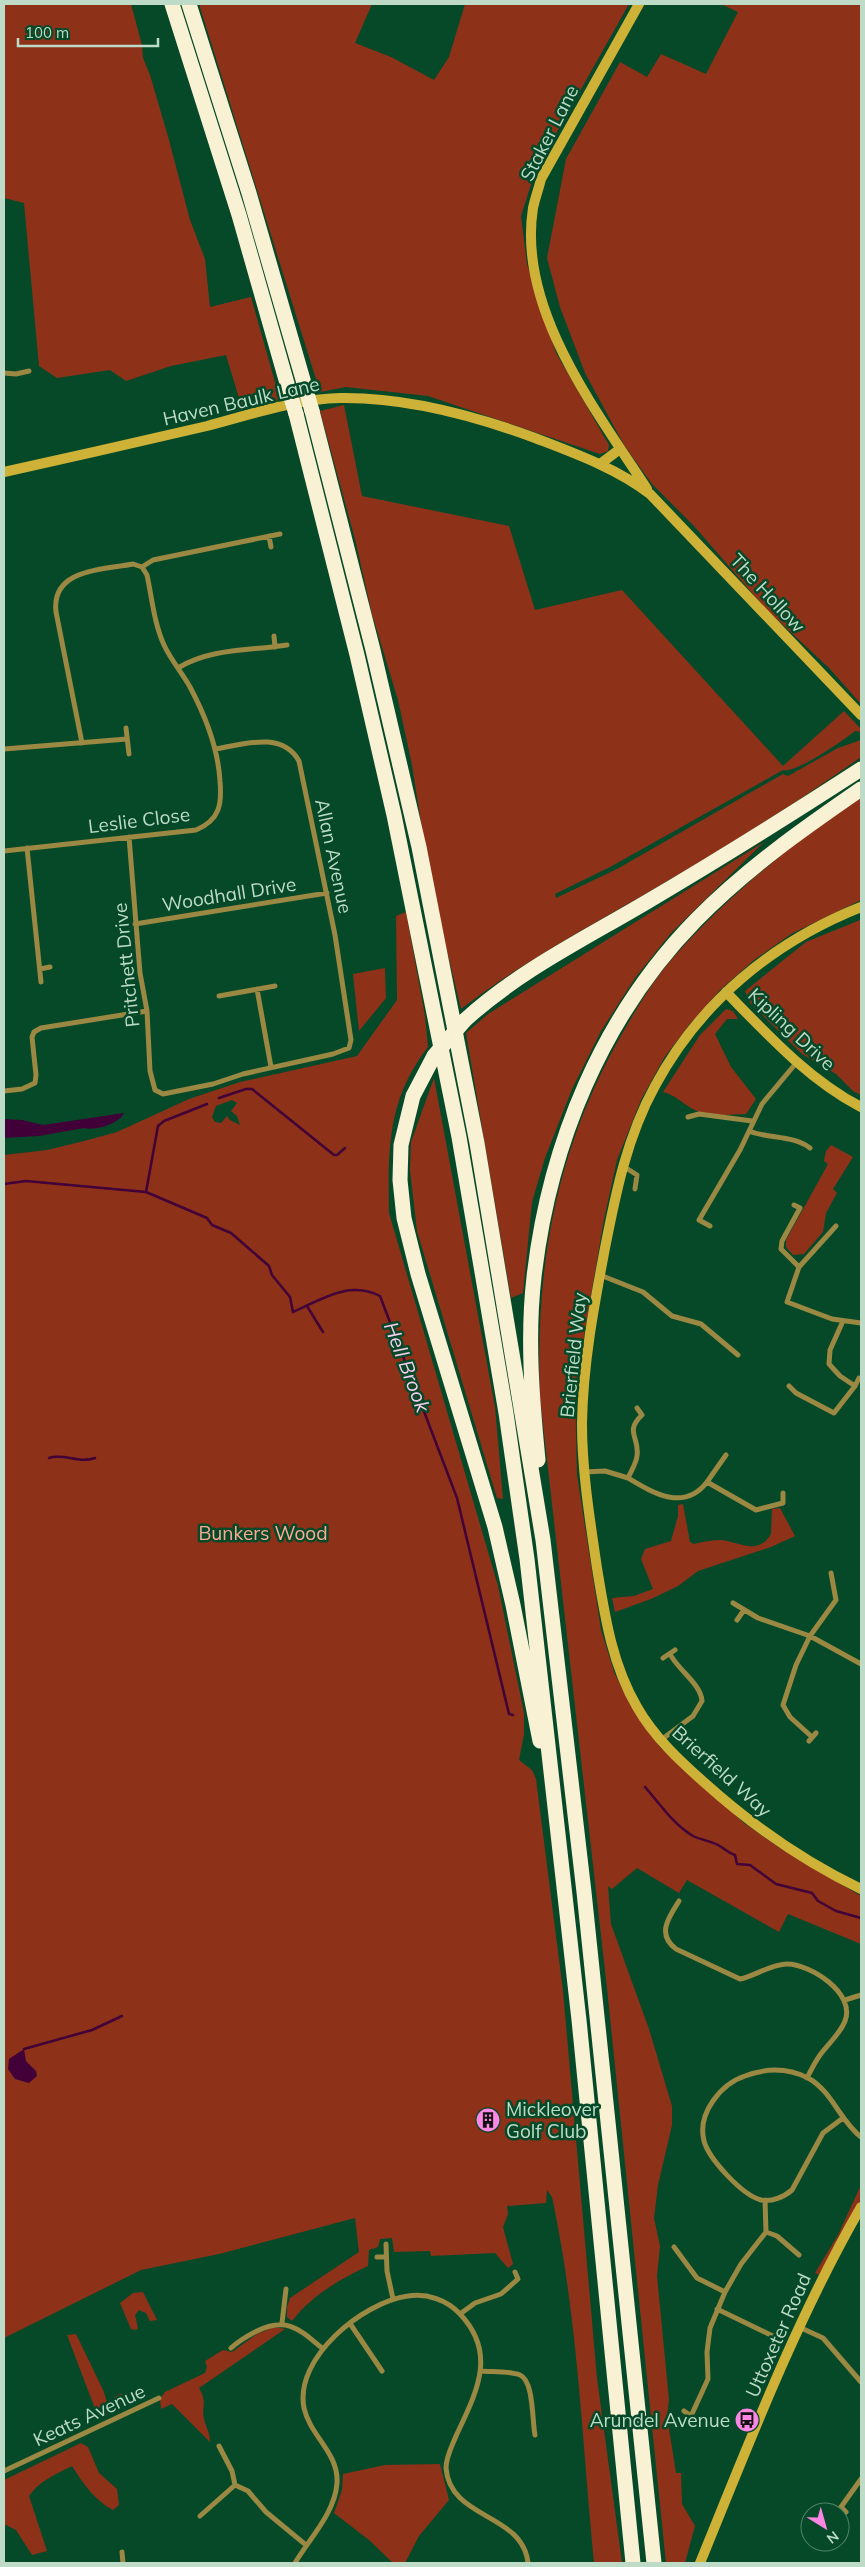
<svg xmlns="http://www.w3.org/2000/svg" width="865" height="2567" font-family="Mulish,sans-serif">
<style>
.green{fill:#8e3119;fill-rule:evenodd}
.water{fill:#410038}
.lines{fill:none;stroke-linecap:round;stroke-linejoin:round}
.stream{stroke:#410038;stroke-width:2.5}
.street{stroke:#9a8843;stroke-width:5}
.secondary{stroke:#ceb238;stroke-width:10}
.highway{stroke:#f9f1d3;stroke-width:15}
.highway-bridge{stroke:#f9f1d3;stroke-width:15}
.labels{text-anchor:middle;stroke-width:5;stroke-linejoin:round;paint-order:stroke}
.street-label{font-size:19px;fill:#bddbc6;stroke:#064929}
.park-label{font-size:19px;fill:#feaa94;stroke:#064929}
.poi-label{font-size:19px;fill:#bddbc6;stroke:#064929;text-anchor:start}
.water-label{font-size:20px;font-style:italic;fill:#fbccee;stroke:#064929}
</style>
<rect width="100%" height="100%" fill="#064929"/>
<path class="green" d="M4,4H131L142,45L143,58L150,75L169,140L190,220L205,259L210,307L251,297L280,400L242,408L226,355L171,366L126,381L110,370L57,378L39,366L24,203L4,198Z
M199,4H372L355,43L391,57L434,80L449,57L465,4H629L536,169L521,216L527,264L556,353L609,445L608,451L600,454L428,396L346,387L320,392Z
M721,4H861V704L829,668L766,609L694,526L652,484L624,445L585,373L560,307L547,258L566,159L620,62L647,77L661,54L706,74L738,12Z
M344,405L362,496L509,526L535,610L622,590L783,766L844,711L861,729V732L855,731C844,740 795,774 783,770L610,867L555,894L556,898L617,869L783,774L788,776L838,748L861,740V757C795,804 727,846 657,887C590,926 522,962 461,1009L430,880L412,765L398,700L372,614L355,539L320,411Z
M861,796V900L791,934L754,960L720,990L689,1025L664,1058L641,1100L617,1160L604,1219L575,1389L577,1475L601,1630L614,1672L631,1706L660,1747L744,1823L780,1848L861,1896V1944L788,1914L779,1932L687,1880L679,1893L637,1868L612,1889L608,1886L611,1924L649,2029L672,2106V2125L658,2185L654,2218L660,2246L657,2276L669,2400L667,2416L676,2473H681L682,2504L695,2526L685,2563H666L607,1988L540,1398C535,1270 555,1154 618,1041C634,1013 651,983 672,959C728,895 792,844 861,796Z
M764,842L671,933L635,978L601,1031L572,1089L545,1158L532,1202L523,1293L511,1298L466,1033L488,1014Z
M406,912L425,1016L428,1047C387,1100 388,1149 389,1213L498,1586L524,1713V1734L519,1760L532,1770L536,1779L563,1991L597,2378L622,2563H594C582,2441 578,2318 552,2197L547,2190L546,2203L507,2206L508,2214L503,2227L513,2264L508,2268L495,2253L431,2256L430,2251L394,2252L392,2238L380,2239L378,2247L369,2250L368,2266C340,2279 311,2296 292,2321L287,2317V2307L290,2298L359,2252L355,2218L219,2254L141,2270L4,2338V1155L47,1150L84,1141L117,1132L189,1099L240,1082L357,1056L397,1000L396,916ZM232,1100L237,1103L231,1111L237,1116L240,1125L230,1120L227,1116L221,1123L215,1122L212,1117L216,1106Z
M860,920L861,921V1095L853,1091L836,1074L802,1054L750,1003L745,991L806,942Z
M385,968L386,998L359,1031L353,974Z
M726,1009L733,1011L738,1019H727L715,1034L731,1067L756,1099L746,1114C729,1115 706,1117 691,1108C681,1102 675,1095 663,1092L700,1035Z
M434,1078L495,1407L503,1499L497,1498L417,1231L410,1170L411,1142Z
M831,1145L853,1157L833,1189L837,1193L826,1213L823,1232L804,1254L793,1255L786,1247V1240L828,1164L824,1161L826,1151Z
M683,1504L690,1542L694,1544C702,1542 712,1540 721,1540C740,1542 758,1556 771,1534L772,1509L780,1508L795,1536L771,1547L698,1571L678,1586L651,1599L615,1612L612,1598L634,1596L653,1589L641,1559L645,1549L671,1541L678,1516V1505Z
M861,2185V2199L819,2275L815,2273L838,2235Z
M143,2292L157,2320L150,2321L146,2313L139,2310L135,2315L138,2328L136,2330L131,2329L120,2303L133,2293Z
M274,2327L285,2329L199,2388C208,2404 201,2405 204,2419C206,2428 210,2432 210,2442L172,2404L161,2409L160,2399L165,2392L205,2373L207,2367L205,2361L223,2350L232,2352L257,2334Z
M76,2334L104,2392L110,2413L99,2419L67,2335Z
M139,2389L143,2396L114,2410V2397L121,2394L125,2396Z
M81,2443L88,2447L99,2473L117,2489L119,2505L113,2510C94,2500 83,2483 72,2466C56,2474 39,2481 29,2496L47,2551L32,2555L16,2530L4,2524V2480Z
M440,2464L449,2500L419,2536L405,2563H393L369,2540L334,2513L342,2490L343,2474L385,2465Z"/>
<path class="water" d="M124,1113C119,1124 95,1131 84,1128L39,1136L4,1138V1119L22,1120L43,1125Z
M24,2049L26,2061L36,2071L37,2076L29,2083L15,2079L8,2069L9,2059Z"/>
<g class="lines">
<path class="stream" d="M219,1098L246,1089H252L334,1155H337L345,1148
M207,1104L164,1121L158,1126L146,1192L207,1218L212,1225L231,1233L269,1266L272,1275L290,1297L293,1312C321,1300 348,1280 380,1296L457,1498L509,1714L513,1715
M4,1184L26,1181L146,1192
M307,1306L323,1332
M49,1458C65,1453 79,1464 95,1458
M645,1787C660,1804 673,1824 693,1836C701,1840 711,1841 718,1845C725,1849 728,1853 735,1855L737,1864L750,1865L776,1884L812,1893L818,1901L836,1911L861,1918
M24,2049L92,2030L122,2016"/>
<path class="street" d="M4,373L16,374L29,371
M269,536L271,547
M142,567L153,560L280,534
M274,636L275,647
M178,668C211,648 249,651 287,645
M126,728L129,754
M82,743L56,612C51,569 102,570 133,564L142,567
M4,749L127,739
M129,837L140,973L147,1011L150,1071L155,1090L163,1094L213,1084L243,1074L333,1054L349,1048L351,1040L335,935L299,761C282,731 245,744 216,749
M27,848L41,982
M4,851L196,830C220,820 222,804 220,781C218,747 206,717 190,687C182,673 171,660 164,645C154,623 152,598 147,575L142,567
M135,924L327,893
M40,969L50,967
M257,989L271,1067
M219,996L275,986
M4,1091L22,1089L35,1083L36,1075L32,1037L34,1032L41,1028L147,1011
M688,1117L699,1114L752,1121
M749,1131C769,1139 793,1135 810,1148
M623,1166L637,1175L635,1189
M794,1205L800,1208L782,1241L781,1249L799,1267
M710,1226L699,1220L740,1150L762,1104L797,1062
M836,1226L799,1267L787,1302L832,1319L861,1323
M600,1275L643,1292L672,1316L701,1324L738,1355
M843,1321L830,1350L829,1364L840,1376L855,1386L859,1378
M789,1386L796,1393L834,1413L855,1386
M584,1472L605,1471L628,1478C631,1471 636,1464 637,1456C640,1437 624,1432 642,1415L637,1408
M628,1478C653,1493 684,1512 707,1482L756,1510L783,1503V1493
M707,1482L726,1455
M733,1603L758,1618L810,1636L861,1664
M737,1620L744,1610
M663,1658L675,1650
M812,1737L790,1717L783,1705L796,1665L810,1636L836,1600L831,1573
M661,1740L693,1716L702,1701C701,1684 678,1670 670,1654
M809,1741L816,1733
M679,1901C669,1917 656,1934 676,1949L740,1979C755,1976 771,1964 787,1964C810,1964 856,1993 845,2021C840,2034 828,2044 820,2055C815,2062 811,2070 807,2078
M845,2000L861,1995
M843,2118L823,2133L792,2190C784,2197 772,2202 761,2200C742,2195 709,2159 704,2141C697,2113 721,2084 745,2076C766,2068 788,2068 808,2078C832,2091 840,2121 861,2137
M766,2232L777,2236L799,2255
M386,2244L387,2271L393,2299
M674,2247L697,2278L725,2292
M377,2257H386
M717,2309L777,2338L774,2343
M460,2314L475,2303L501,2294L518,2279L515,2272
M282,2323L286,2289
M351,2325L382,2371
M799,2327L823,2338L861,2382
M231,2348C240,2340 247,2336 257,2331C288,2316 300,2330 323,2349
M481,2371C493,2372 510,2371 520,2375C534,2381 532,2421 535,2435
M684,2411L691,2416L708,2379L707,2352L710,2328L725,2292L741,2264L766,2232L765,2200
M219,2446L232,2471L235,2485
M4,2471L159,2398
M846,2512L841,2507L861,2479
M200,2516L235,2485L248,2491L266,2512L306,2545
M122,2552L123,2563
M295,2563C309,2539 335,2513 337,2483C339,2453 310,2436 304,2408C294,2358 363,2302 408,2296C427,2293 447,2300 460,2314C498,2354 476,2393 456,2436C452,2446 446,2457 446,2468C450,2520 523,2513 528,2563"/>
<path class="secondary" d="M639,4L541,179C539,188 535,198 533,208C517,309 596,410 647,489
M600,464L620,449
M4,472C72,457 139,442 207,426C249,415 295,399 340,398C406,397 473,415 535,438C574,453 616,468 650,494L861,715
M861,907C773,942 700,1002 655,1086C627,1137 616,1192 605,1248C594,1306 583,1364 582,1423C582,1472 590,1520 597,1568C605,1617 612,1664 637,1707C654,1737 680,1761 706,1784C754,1827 803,1861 861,1889
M726,992C767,1034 809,1080 861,1107
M700,2563C749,2443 796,2320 861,2207"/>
<path class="highway" d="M172,4L239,215L290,394
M189,4L249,193L306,390
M312,411L373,650L419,847L477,1143L543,1540L584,1892L654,2563
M296,414L357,655L394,815L459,1137L506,1413L527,1559L579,2020L633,2563
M464,1021C517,972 584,939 645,903C718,860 790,815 861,769
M434,1056L413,1096L401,1145L400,1180L404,1218L418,1274L495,1527L513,1605L540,1741
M538,1460C532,1399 527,1337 534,1277C549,1145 602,1016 696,920C746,869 803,829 861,789"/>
<path class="highway-bridge" d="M306,390L312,411
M290,394L296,414
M434,1056L464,1021"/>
</g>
<defs>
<symbol id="building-disc" viewBox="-11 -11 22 22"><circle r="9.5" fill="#fc86e4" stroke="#064929"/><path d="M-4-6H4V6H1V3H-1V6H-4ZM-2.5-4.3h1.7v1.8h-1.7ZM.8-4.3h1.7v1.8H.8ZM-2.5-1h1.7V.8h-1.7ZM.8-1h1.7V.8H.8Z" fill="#111"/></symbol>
<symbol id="bus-disc" viewBox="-11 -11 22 22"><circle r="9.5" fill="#fc86e4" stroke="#064929"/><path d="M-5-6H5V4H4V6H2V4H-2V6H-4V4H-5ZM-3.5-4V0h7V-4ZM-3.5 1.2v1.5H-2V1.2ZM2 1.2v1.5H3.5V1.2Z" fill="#111"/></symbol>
</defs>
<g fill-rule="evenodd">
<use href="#building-disc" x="474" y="2106" width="28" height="28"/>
<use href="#bus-disc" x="733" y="2406" width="28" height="28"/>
</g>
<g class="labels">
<g class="street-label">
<text transform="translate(549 133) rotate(-63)" y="7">Staker Lane</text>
<text transform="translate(241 401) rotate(-13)" y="7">Haven Baulk Lane</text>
<text transform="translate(768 593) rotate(47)" y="7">The Hollow</text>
<text transform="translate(139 820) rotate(-7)" y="7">Leslie Close</text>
<text transform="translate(334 856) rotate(78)" y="7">Allan Avenue</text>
<text transform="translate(229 894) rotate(-9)" y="7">Woodhall Drive</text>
<text transform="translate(126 965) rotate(-96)" y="7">Pritchett Drive</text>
<text transform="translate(792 1029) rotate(43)" y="7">Kipling Drive</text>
<text transform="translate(573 1355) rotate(-84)" y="7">Brierfield Way</text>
<text transform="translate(722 1771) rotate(42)" y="7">Brierfield Way</text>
<text transform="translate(778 2335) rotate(-66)" y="7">Uttoxeter Road</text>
<text transform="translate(89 2415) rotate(-25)" y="7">Keats Avenue</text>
</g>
<g class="park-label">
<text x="263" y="1540">Bunkers Wood</text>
</g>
<g class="poi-label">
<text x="506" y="2116">Mickleover<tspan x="506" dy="22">Golf Club</tspan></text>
<text x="730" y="2427" text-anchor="end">Arundel Avenue</text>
</g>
<g class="water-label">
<text transform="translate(407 1367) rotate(69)" y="7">Hell Brook</text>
</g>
</g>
<rect width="865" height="2567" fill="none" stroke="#bddbc6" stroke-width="10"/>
<g transform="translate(825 2527) rotate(143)"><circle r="24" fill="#064929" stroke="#4f8368"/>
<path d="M0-4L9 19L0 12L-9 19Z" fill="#fc86e4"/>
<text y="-8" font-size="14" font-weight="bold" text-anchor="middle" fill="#bddbc6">N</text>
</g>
<path d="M18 38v8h140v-8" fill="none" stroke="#bddbc6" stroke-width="2.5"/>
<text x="25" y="38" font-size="15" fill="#bddbc6" stroke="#064929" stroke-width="4" paint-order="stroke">100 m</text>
</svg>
